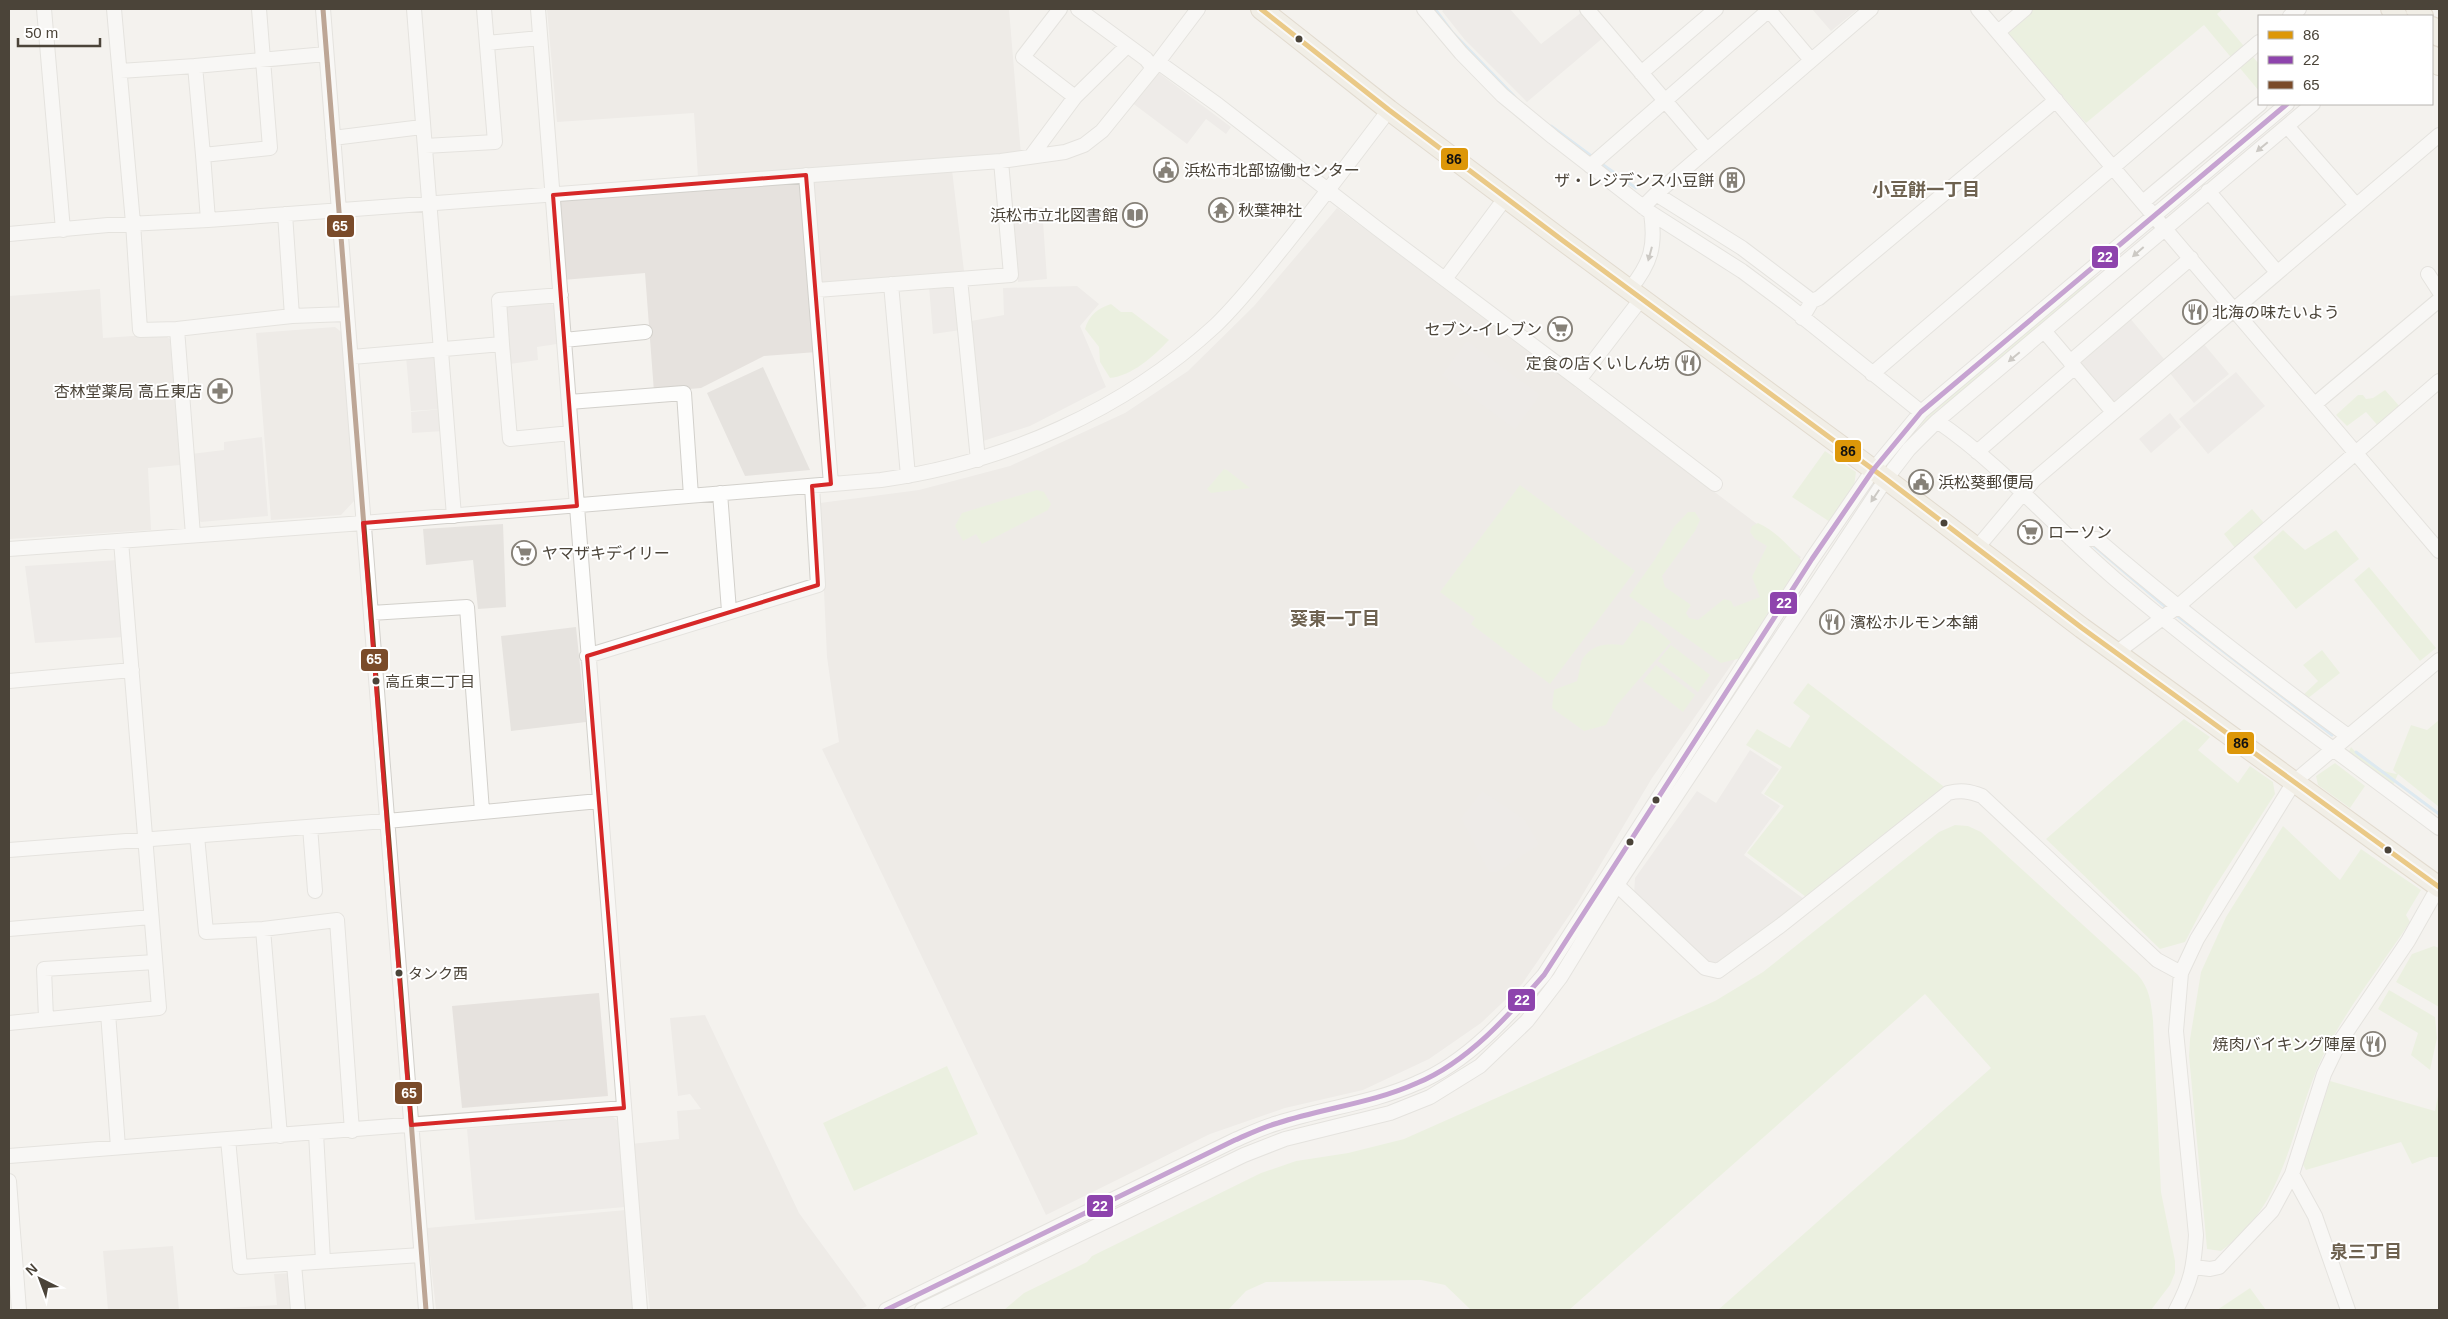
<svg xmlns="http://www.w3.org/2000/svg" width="2448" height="1319" font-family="Helvetica,'Noto Sans JP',sans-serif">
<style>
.industrial{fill:#e6e2de}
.green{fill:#e1eecf}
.parking{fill:#e6e3df}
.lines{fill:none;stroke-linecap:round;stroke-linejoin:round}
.stream{stroke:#c0ddf1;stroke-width:3}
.minor-casing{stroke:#d2d0cb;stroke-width:16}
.highway-casing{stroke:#ccbfa9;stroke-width:22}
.minor{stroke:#fdfdfc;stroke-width:14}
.highway{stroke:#ede8db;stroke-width:20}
.bus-1-casing{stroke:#fff;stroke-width:9}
.bus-2-casing{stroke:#fff;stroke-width:9}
.bus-3-casing{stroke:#fff;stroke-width:9}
.bus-1{stroke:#dd9709;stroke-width:5}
.bus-2{stroke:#8e44ad;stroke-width:5}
.bus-3{stroke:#7a4b2a;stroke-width:5}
.oneway{fill:#9b9791}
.marked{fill:none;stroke:#d62828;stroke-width:4;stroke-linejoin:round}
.bus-dot{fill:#4b4439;stroke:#fff;stroke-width:2}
.labels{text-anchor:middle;stroke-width:4;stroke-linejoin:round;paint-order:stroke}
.bus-label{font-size:15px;fill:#4b4439;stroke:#fff;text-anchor:start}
.poi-label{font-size:16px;fill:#4b4439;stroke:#fff;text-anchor:start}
.neighbourhood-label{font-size:18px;font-weight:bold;fill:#6e6250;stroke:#fff}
.line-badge{stroke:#fff;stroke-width:2}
.badge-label{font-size:14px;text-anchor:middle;font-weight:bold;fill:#fff}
.pale-badge-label{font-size:14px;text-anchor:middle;font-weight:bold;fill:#111}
</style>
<rect width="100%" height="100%" fill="#f4f2ee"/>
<path class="industrial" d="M547,9H1009L1021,155L698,178L694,113L557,122Z
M952,170L964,271L820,284L812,181Z
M801,180L817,352L764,356L701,388L654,392L645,273L563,280L558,199Z
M1337,208L1801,557L1734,661L1652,778L1577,904L1522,984L1481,1023L1429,1059L1363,1090L1285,1108L1210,1134L1046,1215L822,749L839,742L827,657L820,503L919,490L1010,466L1125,413L1188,371L1254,306Z
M100,289L103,338L163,334L170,339L180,465L148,468L151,530L9,539V296Z
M335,327L344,334L355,500L341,515L271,520L256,333Z
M599,993L608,1096L462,1108L452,1006Z
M705,1015L799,1213L867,1306L859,1310H650L631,1144L679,1139L677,1111L701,1109L690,1094L678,1096L670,1018Z
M626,1210L636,1310H436L427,1228Z
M173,1246L179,1310H108L103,1251Z
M292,1273L294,1310H197L277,1305L274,1274Z"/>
<path class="green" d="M2028,9H2223L2217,14L2259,64V91L2204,25L2086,123L2004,29Z
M2105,271L1965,390L1941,407L1908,437L1917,424L2077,288Z
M1111,304L1121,312H1132L1169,340C1154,356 1132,376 1110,378L1100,362L1099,347L1085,329C1089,315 1098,308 1111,304Z
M2385,390L2402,409L2379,427L2366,412L2347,426L2336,415L2358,395H2363L2366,399L2373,398Z
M1825,451L1856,472L1854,487L1830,522L1792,497Z
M1224,469L1227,470L1250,488L1211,493L1207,489Z
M1520,485L1635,571L1550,684L1471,624L1475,618L1440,592Z
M1037,490L1044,492L1051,504L1048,510L982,544L976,534L963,541L955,526L962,513Z
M2252,509L2264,523L2235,548L2224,534Z
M1688,512H1695L1700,520L1695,531L1662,576L1665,587L1691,605L1686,613L1689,618L1698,620L1724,599L1731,601L1734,607L1760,597L1752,577L1767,546L1755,539L1750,532L1752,526L1758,523C1776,531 1790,547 1802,561L1769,611L1741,658L1721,663L1629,596L1655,559L1674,527Z
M2283,530L2305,550L2336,530L2359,559L2296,609L2253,557Z
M2369,567L2436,648L2420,661L2354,580Z
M1641,620L1650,624L1671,642L1616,706L1606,725L1584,731L1552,708L1554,690L1577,681C1579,675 1580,664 1583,658C1593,644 1607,643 1623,645Z
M1671,645L1710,675L1698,692L1658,661Z
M2322,650L2340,673L2307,699L2302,696L2318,681L2303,665Z
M1656,665L1695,695L1683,712L1643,681Z
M1808,683L1947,789L1806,897L1747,853L1784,806L1764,794L1782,767L1746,745L1757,729L1790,748L1810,716L1793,703Z
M2184,719L2210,737L2198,750L2238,783L2250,766L2273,782L2275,794L2209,896L2185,942L2160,949L2046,839Z
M2439,720V807L2398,774L2390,792L2346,758L2351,747C2363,761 2377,771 2397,774L2393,770L2411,725L2427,730Z
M2335,763L2365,786L2350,808L2318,785L2316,776Z
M1955,825L1968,826L1981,832L2138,975C2150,989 2151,1003 2153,1020L2161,1192L2175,1261V1273L2170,1285L2151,1310H1718L1991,1068L1925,994L1569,1310H1471L1445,1285L1421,1280L1266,1282L1246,1291L1228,1310H1004L1024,1293L1087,1262L1092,1256L1261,1173L1296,1161L1348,1153L1404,1139L1715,1001L1763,972L1939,832Z
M2283,826L2340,880L2361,849L2421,890L2406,915L2410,922C2381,966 2346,1009 2323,1056C2290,1124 2289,1203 2221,1251L2207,1249L2189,1056L2190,1039L2201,972L2226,917Z
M2434,946L2439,948V1007L2396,982L2412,954Z
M2389,990L2435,1017L2437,1038L2430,1070L2411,1055L2418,1033L2378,1009Z
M947,1066L978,1134L854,1191L823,1123Z
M2330,1081L2435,1111L2439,1091V1157H2430L2412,1164L2401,1142L2306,1170L2302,1163Z
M2250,1288L2266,1310H2217Z"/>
<path class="parking" d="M1445,9H1510L1541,44L1582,12L1604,37L1527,102L1465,40L1442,11Z
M1812,9H1858L1831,31Z
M1155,70L1231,127L1226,134L1206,119L1187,144L1131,102Z
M1042,207L1047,279L1018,282L1013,209Z
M957,284L961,330L933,334L929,287Z
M1077,286L1099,304L1080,326L1106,387L1030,426L983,441L980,439L971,321L1004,315L1003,288Z
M547,300L554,306L557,344L537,347L538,360L510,364L505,310L510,304Z
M2129,317L2164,359L2111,404L2075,362Z
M1467,341L1540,395L1515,429L1442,375Z
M2203,343L2229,374L2194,403L2169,372Z
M433,355L439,361L442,409L411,411L406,357Z
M763,367L810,470L745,476L707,393Z
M2236,372L2265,406L2208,454L2179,419Z
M442,409L444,431L412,433L411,412Z
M2170,413L2181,427L2151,453L2139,439Z
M262,437L268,516L201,522L196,517L191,454L224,450V442Z
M503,524L506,607L478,609L473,560L426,565L423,529Z
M118,560L124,637L35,643L25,566Z
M576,627L586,722L511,731L501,636Z
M1750,750L1779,769L1761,793L1780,806L1744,855L1804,899L1724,962L1708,963L1634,895L1635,878L1697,791L1716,803Z
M1482,791L1525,820L1539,845L1497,872H1489L1461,818Z
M606,1115L613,1117L618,1121L625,1207L475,1220L467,1129Z"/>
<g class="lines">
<path class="stream" d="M1435,9L1452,32L1515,97
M1551,126L1594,158
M1599,162L1636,188
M2094,546L2168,609
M2175,614L2332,735
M2356,752L2439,814"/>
<defs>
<path id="minor" d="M44,9L63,230
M114,9L133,223L140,330L177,329L193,535
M323,9L426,1310
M414,9L454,516
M538,9L640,1310
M1078,9L1146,59L1153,68
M1424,9L1461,53L1502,95L1553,137L1651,213L1742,271L1785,303L1921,412
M1587,9L1707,150
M1768,9L1811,60
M1978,9L2439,551
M2290,16L2299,9
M1998,32L2025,9
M487,43L540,38
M1158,62L1218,105L1378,229L1579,380L1641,299
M195,66L326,54
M120,71L195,66L203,155L270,148L259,9
M1641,73L1716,9
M1075,97L1127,46
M2287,126L2356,205
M333,138L422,127
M425,146L495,142L484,9
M203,155L208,220
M1032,155L1075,97L1023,57L1060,9
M1590,166L1769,10
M806,175L831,484
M2208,191L2277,272
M1656,194L1742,248L1812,301L1802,318
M2143,202L2260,104
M1643,207L1656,194L1871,9
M285,214L292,316
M9,234L108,225L208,220L1001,161L1065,152L1084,145L1102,131L1158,62L1198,9
M2428,274L2439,291
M960,279L978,460
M1445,279L1506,197
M891,284L908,476
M1630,289C1651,263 1656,246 1651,213
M817,290L1011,275L1001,161
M1812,301L1819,298L2056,100
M177,329L292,316L347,314
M2045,332L2113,412
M564,340L645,332
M502,344L510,439L571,433
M352,357L502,344L499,300L561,295
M2070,362L2191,258
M1872,374L2259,42
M1579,380L1715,484
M569,402L684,393L691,496
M2315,404L2439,300
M1937,421C2003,466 2055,528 2115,579C2219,667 2330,746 2439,828
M1977,452L2075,367
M720,493L729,611
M2071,539H2097C2178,609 2262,673 2348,736
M9,549L363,523L881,480C1005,463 1123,411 1216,325C1241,301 1263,272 1285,245C1321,200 1355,155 1389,110
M1976,549L2034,480L2439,135
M371,613L467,607L482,811
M2116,653L2177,607L2439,381
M587,656L818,585L812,486
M9,681L132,670
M310,827L315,891
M197,836L206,932L263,929L337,920L352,1131
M9,850L398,820L599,801
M1609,882L1617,885L1705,968L1718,971L1780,926L1948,793C1961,790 1969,791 1982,796L2157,960L2181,973
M9,929L151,917
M263,929L280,1136
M108,1013L118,1147
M46,1018L44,969L155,962
M9,1023L159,1008L121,541
M316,1133L323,1261
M228,1139L240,1267L421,1255
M9,1156L624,1108
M2292,1174L2315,1216L2348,1310
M9,1181L19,1310
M294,1264L298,1310
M2194,1267L2210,1269L2219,1267L2272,1211L2292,1174L2324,1074L2339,1043L2408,941L2439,886
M886,1310L1235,1140C1249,1134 1263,1127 1278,1123C1324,1108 1373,1103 1417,1083C1468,1062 1509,1015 1544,975L1812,559L1873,470L1921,412L2287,104
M922,1310L1244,1155L1285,1139L1390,1113L1430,1097L1480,1066L1527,1021L1560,978L1617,885L1886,479L1909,449L1937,421L2313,104
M2176,1310C2191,1282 2194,1267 2196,1235L2176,1031L2181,973L2197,939L2294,782L2439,660"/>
<path id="highway" d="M1261,9L1389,110L1562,240L1886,479L2082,628L2439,887
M2391,9L2397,16
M2416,9L2423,16
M2432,27L2439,36
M2432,56L2439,65"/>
</defs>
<use href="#minor" class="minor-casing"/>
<use href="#highway" class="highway-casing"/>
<use href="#minor" class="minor"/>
<use href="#highway" class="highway"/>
<defs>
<path id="bus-1" d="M1261,9L1389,110L1562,240L1886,479L2082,628L2439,887"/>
<path id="bus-2" d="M886,1310L1235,1140C1249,1134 1263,1127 1278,1123C1324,1108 1373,1103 1417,1083C1468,1062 1509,1015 1544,975L1812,559L1873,470L1921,412L2287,104"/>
<path id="bus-3" d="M323,9L426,1310"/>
</defs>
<use href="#bus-1" class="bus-1-casing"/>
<use href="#bus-2" class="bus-2-casing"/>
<use href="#bus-3" class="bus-3-casing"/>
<use href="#bus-1" class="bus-1"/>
<use href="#bus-2" class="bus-2"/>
<use href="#bus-3" class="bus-3"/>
</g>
<defs><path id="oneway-solid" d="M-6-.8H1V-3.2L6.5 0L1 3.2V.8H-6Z" transform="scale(1.25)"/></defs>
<g class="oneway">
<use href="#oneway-solid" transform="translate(2262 147) rotate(140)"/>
<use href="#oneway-solid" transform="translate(2138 252) rotate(139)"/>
<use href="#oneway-solid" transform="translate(1650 254) rotate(105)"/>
<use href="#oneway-solid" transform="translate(2014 357) rotate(140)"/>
<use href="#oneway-solid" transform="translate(1875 496) rotate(124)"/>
</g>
<path d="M0 0H2448V1319H0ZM806,175L831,484L812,486L818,585L587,656L624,1108L411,1125L363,523L577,506L553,195Z" fill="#f4f2ee" fill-opacity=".55" fill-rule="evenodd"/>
<path class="marked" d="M806,175L831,484L812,486L818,585L587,656L624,1108L411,1125L363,523L577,506L553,195Z"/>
<defs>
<symbol id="civic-ring" viewBox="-11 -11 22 22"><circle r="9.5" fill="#fff" stroke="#868178" stroke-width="1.5"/><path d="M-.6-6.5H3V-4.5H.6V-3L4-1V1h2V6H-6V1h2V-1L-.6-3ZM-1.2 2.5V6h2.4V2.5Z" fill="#868178"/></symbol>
<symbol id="building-ring" viewBox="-11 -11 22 22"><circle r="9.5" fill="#fff" stroke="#868178" stroke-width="1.5"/><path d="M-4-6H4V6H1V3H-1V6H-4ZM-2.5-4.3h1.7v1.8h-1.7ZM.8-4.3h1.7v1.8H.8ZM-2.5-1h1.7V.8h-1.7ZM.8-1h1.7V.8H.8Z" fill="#868178"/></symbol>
<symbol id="temple-ring" viewBox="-11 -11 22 22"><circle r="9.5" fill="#fff" stroke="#868178" stroke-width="1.5"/><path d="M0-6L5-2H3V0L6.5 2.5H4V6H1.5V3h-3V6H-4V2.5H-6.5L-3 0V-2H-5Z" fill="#868178"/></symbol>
<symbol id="library-ring" viewBox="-11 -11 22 22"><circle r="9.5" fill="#fff" stroke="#868178" stroke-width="1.5"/><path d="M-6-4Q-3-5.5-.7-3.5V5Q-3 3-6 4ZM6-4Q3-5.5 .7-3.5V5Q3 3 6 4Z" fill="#868178"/></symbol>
<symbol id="restaurant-ring" viewBox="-11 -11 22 22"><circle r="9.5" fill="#fff" stroke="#868178" stroke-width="1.5"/><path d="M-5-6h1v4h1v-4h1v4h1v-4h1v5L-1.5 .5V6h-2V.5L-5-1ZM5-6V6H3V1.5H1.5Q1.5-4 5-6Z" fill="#868178"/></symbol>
<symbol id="supermarket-ring" viewBox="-11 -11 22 22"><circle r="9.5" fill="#fff" stroke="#868178" stroke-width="1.5"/><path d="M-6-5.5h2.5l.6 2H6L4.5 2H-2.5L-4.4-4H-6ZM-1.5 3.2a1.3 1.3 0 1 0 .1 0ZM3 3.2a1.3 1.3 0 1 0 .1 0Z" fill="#868178"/></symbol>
<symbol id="pharmacy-ring" viewBox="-11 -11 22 22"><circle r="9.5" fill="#fff" stroke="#868178" stroke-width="1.5"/><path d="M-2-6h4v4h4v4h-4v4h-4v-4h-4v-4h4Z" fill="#868178"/></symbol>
</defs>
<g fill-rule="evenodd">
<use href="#civic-ring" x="1152" y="156" width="28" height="28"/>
<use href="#building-ring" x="1718" y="166" width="28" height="28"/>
<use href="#temple-ring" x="1207" y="196" width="28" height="28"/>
<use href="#library-ring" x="1121" y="201" width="28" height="28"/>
<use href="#restaurant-ring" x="2181" y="298" width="28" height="28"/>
<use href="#supermarket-ring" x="1546" y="315" width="28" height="28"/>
<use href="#restaurant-ring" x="1674" y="349" width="28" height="28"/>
<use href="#pharmacy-ring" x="206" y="377" width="28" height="28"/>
<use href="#civic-ring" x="1907" y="468" width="28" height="28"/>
<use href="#supermarket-ring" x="2016" y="518" width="28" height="28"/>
<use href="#supermarket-ring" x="510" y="539" width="28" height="28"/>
<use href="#restaurant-ring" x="1818" y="608" width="28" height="28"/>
<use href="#restaurant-ring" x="2359" y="1030" width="28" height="28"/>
</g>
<g class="bus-dot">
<circle cx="1299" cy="39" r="4.5"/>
<circle cx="1944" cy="523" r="4.5"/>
<circle cx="376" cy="681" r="4.5"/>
<circle cx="1656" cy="800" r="4.5"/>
<circle cx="1630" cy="842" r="4.5"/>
<circle cx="2388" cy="850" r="4.5"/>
<circle cx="399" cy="973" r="4.5"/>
</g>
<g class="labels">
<g class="bus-label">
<text x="385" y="687">高丘東二丁目</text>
<text x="408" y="979">タンク西</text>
</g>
<g class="poi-label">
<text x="1184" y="176">浜松市北部協働センター</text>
<text x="1714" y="186" text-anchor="end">ザ・レジデンス小豆餅</text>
<text x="1238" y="216">秋葉神社</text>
<text x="1118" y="221" text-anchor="end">浜松市立北図書館</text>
<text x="2212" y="318">北海の味たいよう</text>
<text x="1542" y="335" text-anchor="end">セブン-イレブン</text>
<text x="1670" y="369" text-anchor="end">定食の店くいしん坊</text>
<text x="202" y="397" text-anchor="end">杏林堂薬局 高丘東店</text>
<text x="1938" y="488">浜松葵郵便局</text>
<text x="2048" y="538">ローソン</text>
<text x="542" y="559">ヤマザキデイリー</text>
<text x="1850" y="628">濱松ホルモン本舗</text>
<text x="2356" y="1050" text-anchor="end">焼肉バイキング陣屋</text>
</g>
<g class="neighbourhood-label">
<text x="1926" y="196">小豆餅一丁目</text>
<text x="1335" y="625">葵東一丁目</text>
<text x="2366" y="1258">泉三丁目</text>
</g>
</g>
<g class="line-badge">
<rect x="1440" y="147" width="29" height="24" rx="5" fill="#dd9709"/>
<rect x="326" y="214" width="29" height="24" rx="5" fill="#7a4b2a"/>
<rect x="2091" y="245" width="28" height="24" rx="5" fill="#8e44ad"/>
<rect x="1834" y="439" width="28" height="24" rx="5" fill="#dd9709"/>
<rect x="1769" y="591" width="29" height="24" rx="5" fill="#8e44ad"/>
<rect x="360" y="648" width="29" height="24" rx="5" fill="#7a4b2a"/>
<rect x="2226" y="731" width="29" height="24" rx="5" fill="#dd9709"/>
<rect x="1507" y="988" width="29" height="24" rx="5" fill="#8e44ad"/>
<rect x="394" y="1081" width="29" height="24" rx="5" fill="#7a4b2a"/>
<rect x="1086" y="1194" width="28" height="24" rx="5" fill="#8e44ad"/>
</g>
<g class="badge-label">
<text x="340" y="231">65</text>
<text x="2105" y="262">22</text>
<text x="1784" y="608">22</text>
<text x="374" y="664">65</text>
<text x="1522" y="1005">22</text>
<text x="409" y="1098">65</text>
<text x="1100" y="1211">22</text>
</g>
<g class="pale-badge-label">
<text x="1454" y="164">86</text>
<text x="1848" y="456">86</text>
<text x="2241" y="748">86</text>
</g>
<rect width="2448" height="1319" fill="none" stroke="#4b4439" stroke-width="20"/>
<rect x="2258" y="15" width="175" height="90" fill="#ffffff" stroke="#b7b4b0"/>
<rect x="2268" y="31" width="25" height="8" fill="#dd9709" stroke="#b7b4b0"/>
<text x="2303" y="40" font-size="15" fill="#4b4439">86</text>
<rect x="2268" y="56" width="25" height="8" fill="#8e44ad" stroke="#b7b4b0"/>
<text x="2303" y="65" font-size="15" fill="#4b4439">22</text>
<rect x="2268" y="81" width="25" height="8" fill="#7a4b2a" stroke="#b7b4b0"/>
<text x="2303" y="90" font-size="15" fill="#4b4439">65</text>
<g transform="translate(40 1279) rotate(318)" stroke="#ffffff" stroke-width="4" paint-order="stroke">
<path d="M0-4L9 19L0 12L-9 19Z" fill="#4b4439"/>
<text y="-8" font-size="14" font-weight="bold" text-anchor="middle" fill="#4b4439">N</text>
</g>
<path d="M18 38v8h82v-8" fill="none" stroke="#4b4439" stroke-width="2.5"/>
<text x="25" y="38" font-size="15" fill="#4b4439" stroke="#ffffff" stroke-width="4" paint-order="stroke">50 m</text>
</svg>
